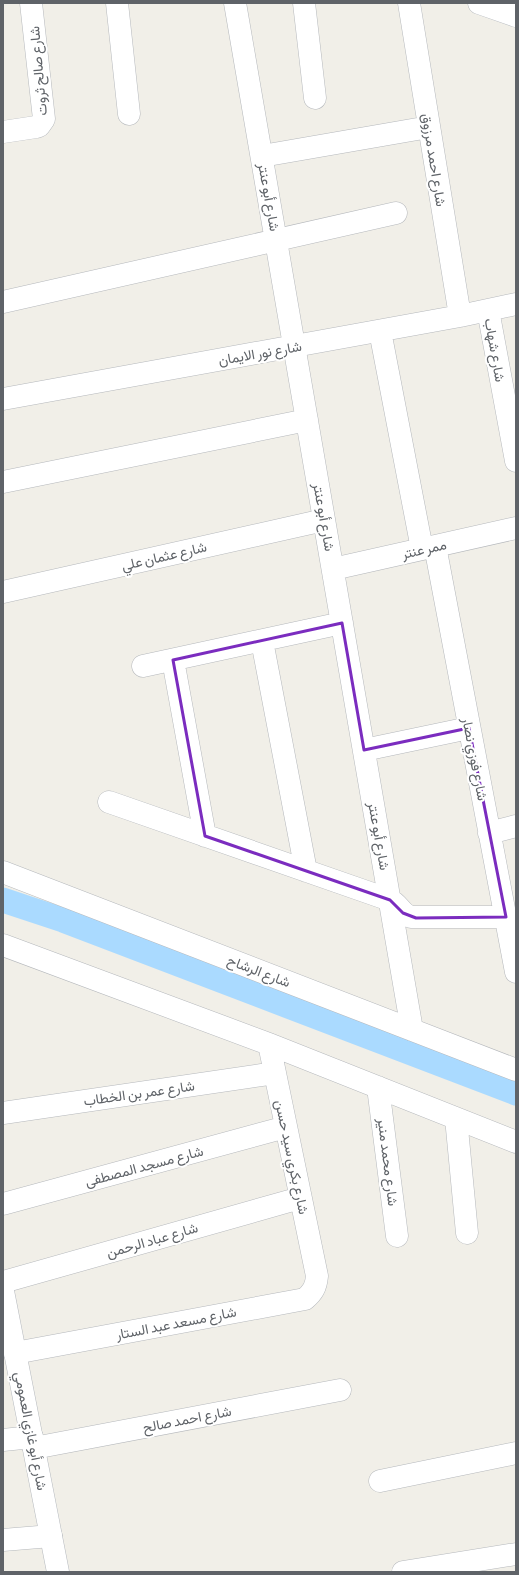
<svg xmlns="http://www.w3.org/2000/svg" width="519" height="1575" font-family="'Alegreya Sans',Vazirmatn,sans-serif">
<style>
.lines{fill:none;stroke-linecap:round;stroke-linejoin:round}
.canal{stroke:#aadaff;stroke-width:25}
.street-casing{stroke:#b5b8bc;stroke-width:23}
.secondary-casing{stroke:#b6babf;stroke-width:23}
.street{stroke:#fff;stroke-width:22}
.secondary{stroke:#fff;stroke-width:22}
.marked{fill:none;stroke:#7b2cbf;stroke-width:3;stroke-linejoin:round}
.labels{text-anchor:middle;stroke-width:4;stroke-linejoin:round;paint-order:stroke}
.street-label{font-size:14px;fill:#5f6368;stroke:#fff}
</style>
<rect width="100%" height="100%" fill="#f1efe8"/>
<g class="lines">
<path class="canal" d="M3,900L63,920L516,1093"/>
<defs>
<path id="street" d="M117,3L129,114
M235,3L412,1030
M304,3L315,98
M409,3L460,316
M3,132L36,127L39,126L44,119L31,3
M262,156L429,127
M3,302L396,213
M488,310L516,461
M380,331L422,549
M3,399L460,316L516,304
M3,482L307,420
M435,546L516,972
M333,569L516,528
M3,592L324,520
M262,641L306,871
M173,660L205,836
M143,666L342,623
M364,750L469,728
M109,802L390,900C399,904 401,914 411,917H506
M489,833L516,826
M3,872L516,1070
M3,945L269,1044L516,1142
M378,1087L397,1236
M3,1113L275,1073
M456,1118L467,1233
M3,1204L286,1127
M3,1282L300,1198
M15,1353L305,1299C313,1292 316,1287 317,1276L269,1044
M3,1440L32,1437
M34,1448L340,1390
M380,1481L516,1453
M3,1540L51,1536
M403,1572L516,1554"/>
<path id="secondary" d="M479,3L516,16
M3,1291L58,1572"/>
</defs>
<use href="#street" class="street-casing"/>
<use href="#secondary" class="secondary-casing"/>
<use href="#street" class="street"/>
<use href="#secondary" class="secondary"/>
</g>
<path class="marked" d="M342,623L364,750L469,728L506,917L416,918L403,913L390,900L205,836L173,660Z"/>
<g class="labels">
<g class="street-label">
<text transform="translate(38 71) rotate(-95)" y="5">شارع صالح ثروت</text>
<text transform="translate(434 160) rotate(81)" y="5">شارع احمد مرزوق</text>
<text transform="translate(269 197) rotate(80)" y="5">شارع أبو عنتر</text>
<text transform="translate(495 350) rotate(80)" y="5">شارع شهاب</text>
<text transform="translate(260 353) rotate(-10)" y="5">شارع نور الايمان</text>
<text transform="translate(324 517) rotate(80)" y="5">شارع أبو عنتر</text>
<text transform="translate(424 549) rotate(-13)" y="5">ممر عنتر</text>
<text transform="translate(164 556) rotate(-13)" y="5">شارع عثمان علي</text>
<text transform="translate(475 759) rotate(79)" y="5">شارع فوزي نصار</text>
<text transform="translate(379 836) rotate(80)" y="5">شارع أبو عنتر</text>
<text transform="translate(259 971) rotate(21)" y="5">شارع الرشاح</text>
<text transform="translate(139 1093) rotate(-8)" y="5">شارع عمر بن الخطاب</text>
<text transform="translate(292 1157) rotate(78)" y="5">شارع بكري سيد حسن</text>
<text transform="translate(388 1162) rotate(83)" y="5">شارع محمد منير</text>
<text transform="translate(144 1166) rotate(-15)" y="5">شارع مسجد المصطفى</text>
<text transform="translate(152 1240) rotate(-16)" y="5">شارع عباد الرحمن</text>
<text transform="translate(176 1323) rotate(-11)" y="5">شارع مسعد عبد الستار</text>
<text transform="translate(187 1419) rotate(-11)" y="5">شارع احمد صالح</text>
<text transform="translate(31 1431) rotate(79)" y="5">شارع أبو غازي العمومي</text>
</g>
</g>
<rect width="519" height="1575" fill="none" stroke="#5f6368" stroke-width="8"/>
</svg>
